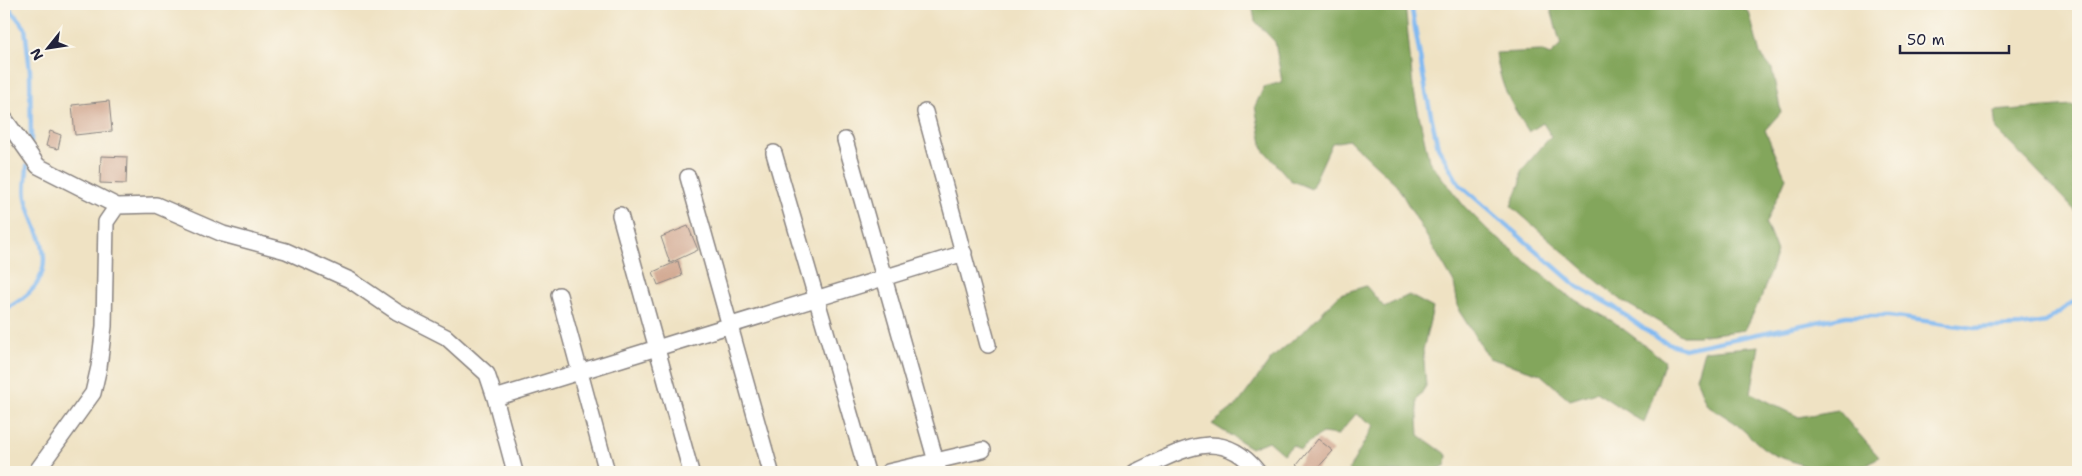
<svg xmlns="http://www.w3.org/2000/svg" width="2082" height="476" font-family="'Shantell Sans',sans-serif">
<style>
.forest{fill:#83a65b;stroke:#52644b}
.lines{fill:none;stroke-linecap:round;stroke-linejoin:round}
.stream{stroke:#81b9f1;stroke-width:4.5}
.building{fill:#cfa38b}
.minor-casing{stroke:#88827f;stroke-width:18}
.minor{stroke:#fff;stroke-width:15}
</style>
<rect width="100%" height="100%" fill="#fbf7ec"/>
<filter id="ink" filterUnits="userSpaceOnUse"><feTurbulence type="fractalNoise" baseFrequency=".02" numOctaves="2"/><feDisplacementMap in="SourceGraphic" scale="10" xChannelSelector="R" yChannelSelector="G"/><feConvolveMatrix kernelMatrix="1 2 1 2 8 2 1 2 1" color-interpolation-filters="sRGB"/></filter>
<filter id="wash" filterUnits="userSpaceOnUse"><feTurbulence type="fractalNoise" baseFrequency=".0096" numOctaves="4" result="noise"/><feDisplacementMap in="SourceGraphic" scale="20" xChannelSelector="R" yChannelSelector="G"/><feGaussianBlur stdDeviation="1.12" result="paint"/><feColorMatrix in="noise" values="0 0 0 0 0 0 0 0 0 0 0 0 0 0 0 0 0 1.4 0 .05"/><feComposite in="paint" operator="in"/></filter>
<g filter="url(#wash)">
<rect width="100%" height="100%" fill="#efe2c3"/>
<path class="forest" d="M1252,4H1405L1413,87L1429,161L1464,206L1490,232L1568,296L1614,322L1665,361L1644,423L1596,392L1570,400L1540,374L1489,358L1459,311L1454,283L1396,184L1349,140L1332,143L1311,189L1290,180L1263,149L1255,106L1264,87L1282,82L1275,42L1255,21Z
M1554,4H1735L1749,12L1760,54L1772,69L1781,112L1765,130L1786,178L1766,224L1777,252L1761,298L1745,330L1697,336H1683L1624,302L1597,281L1511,206L1521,182V171L1551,136L1543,123L1529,132C1510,102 1501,89 1496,53L1541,51L1550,55L1561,45L1551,10Z
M2072,105L2078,110V214L2029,162L1996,130L1994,111Z
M1366,286L1384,307L1409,295L1433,308L1423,350L1426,386L1417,400L1419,435L1447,455L1446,465L1433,472H1351L1349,469L1374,425L1356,414L1338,435L1322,433L1300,450L1293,445L1283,454L1268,441L1251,448L1212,424L1238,404L1272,358L1306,329L1340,294Z
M1759,346L1751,393L1799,417L1838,410L1879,457L1854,472L1811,468L1774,455L1762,447L1734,422L1706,404L1696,378L1704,351Z"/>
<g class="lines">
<path class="stream" d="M6,4L25,28L30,71L31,142
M1411,4L1426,92L1438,147L1459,184L1578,287L1614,307L1658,339L1684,349L1846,316H1889L1974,328L2021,326L2046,322L2078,298
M4,310C36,293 52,274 40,237C35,224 28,210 26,197C24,187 27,176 27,166
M4,449L6,452"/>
</g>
<g id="blocks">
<path class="building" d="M109,101L112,131L75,135L72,105Z
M50,131L61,135L58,149L46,146Z
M101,156L127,157L126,184L100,183Z
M688,226L698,250L670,263L661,237Z
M678,261L682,276L658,285L653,272Z
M1318,439L1333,451L1314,472H1307L1297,465Z"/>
</g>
</g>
<g filter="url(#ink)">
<use href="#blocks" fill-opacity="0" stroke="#88827f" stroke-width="1"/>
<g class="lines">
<defs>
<path id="minor" d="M925,112L988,345
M4,118L38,166L117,206L156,205L223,234L286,251L350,280L397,312L446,337L487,374L495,398L515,472
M845,140L939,472
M774,153L867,472
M688,177L771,472
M620,215L691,472
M559,295L607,472
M495,398L964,253
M36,472L93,393L99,367L104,326L106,222L117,206
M888,472L983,450
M1135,472C1180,452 1219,423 1258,472"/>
</defs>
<use href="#minor" class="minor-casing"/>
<use href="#minor" class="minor"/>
</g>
</g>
<rect width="2082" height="476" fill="none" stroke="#fbf7ec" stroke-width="20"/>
<g transform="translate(48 48) rotate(240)" stroke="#fbf7ec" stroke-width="4" paint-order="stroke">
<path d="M0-4L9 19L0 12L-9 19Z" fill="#22223b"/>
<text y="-8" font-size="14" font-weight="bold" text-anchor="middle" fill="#22223b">N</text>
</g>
<path d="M1900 45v8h109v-8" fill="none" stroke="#22223b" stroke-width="2.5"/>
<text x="1907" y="45" font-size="15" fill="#22223b" stroke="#fbf7ec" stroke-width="4" paint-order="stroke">50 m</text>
</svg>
